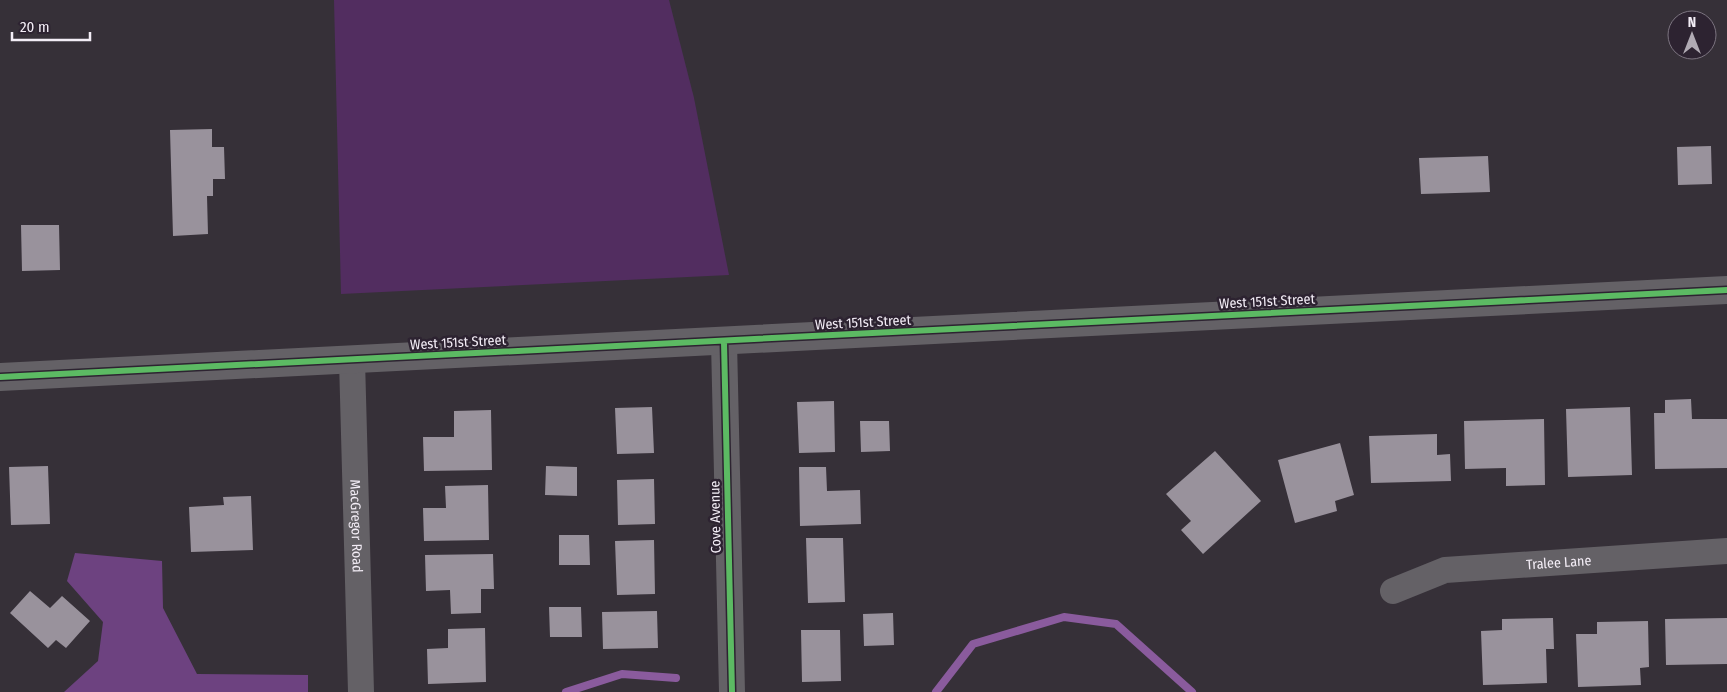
<svg xmlns="http://www.w3.org/2000/svg" width="1727" height="692" font-family="'Fira Sans Condensed',sans-serif">
<style>
.green{fill:#522d60}
.forest{fill:#6d4280}
.lines{fill:none;stroke-linecap:round;stroke-linejoin:round}
.stream{stroke:#8a5b9d;stroke-width:8}
.building{fill:#99929c}
.minor{stroke:#646166;stroke-width:26}
.tertiary{stroke:#646166;stroke-width:28}
.cycleway-casing{stroke:#2d2331;stroke-width:9}
.cycleway{stroke:#5cba63;stroke-width:6}
.labels{text-anchor:middle;stroke-width:5;stroke-linejoin:round;paint-order:stroke}
.street-label{font-size:14px;fill:#f3edf6;stroke:#2d2331}
</style>
<rect width="100%" height="100%" fill="#363038"/>
<path class="green" d="M334,0H669L694,98L729,275L341,294Z"/>
<path class="forest" d="M75,553L162,561L163,608L197,674L308,675V692H64L98,661L103,622L67,581Z"/>
<g class="lines">
<path class="stream" d="M566,692L622,674L676,678
M936,692L973,644L1064,617L1116,624L1192,692"/>
</g>
<path class="building" d="M212,129V147H224L225,179H213V196H207L208,234L173,236L170,130Z
M1711,146L1712,184L1678,185L1677,147Z
M1488,156L1490,192L1421,194L1419,158Z
M21,225H59L60,270L22,271Z
M1691,399L1692,419H1727V468L1655,469L1654,413H1665V400Z
M834,401L835,452L799,453L797,402Z
M652,407L654,453L617,454L615,408Z
M1630,407L1632,475L1568,477L1566,409Z
M491,410L492,470L424,471L423,437H454V411Z
M1544,419L1545,485L1506,486V468L1465,469L1464,421Z
M860,421H889L890,451L861,452Z
M1437,434V455L1450,454L1451,481L1371,483L1369,436Z
M1340,443L1354,495L1335,501L1337,511L1295,523L1278,460Z
M1215,451L1261,501L1203,554L1181,530L1191,521L1166,494Z
M48,466L50,524L11,525L9,467Z
M546,466L577,467V496L545,495Z
M799,467H826L827,491L860,490L861,524L800,526Z
M654,479L655,524L618,525L617,480Z
M488,485L489,540L424,541L423,508H446L445,486Z
M251,496L253,550L191,552L189,507L224,505L223,497Z
M559,535H589L590,565H559Z
M806,538H843L845,602L808,603Z
M654,540L655,594L617,595L615,541Z
M493,554L494,589H481V613L451,614L450,590L426,591L425,555Z
M30,591L50,608L62,596L90,621L66,648L56,640L48,648L10,613Z
M549,607H581L582,637H550Z
M657,611L658,648L603,649L602,612Z
M893,613L894,645L864,646L863,614Z
M1553,618L1554,649H1546L1547,683L1483,685L1481,631L1502,630V619Z
M1727,618V664L1666,665L1665,619Z
M1648,621L1649,667L1640,668L1641,685L1578,687L1576,634H1597V622Z
M485,628L486,682L428,684L427,649L448,648V629Z
M801,630H840L841,681L802,682Z"/>
<g class="lines">
<g class="minor">
<path d="M724,342L732,692"/>
<path id="s1" d="M352,360L361,692"/>
<path id="s2" d="M1393,591L1445,570L1727,551"/>
</g>
<path class="tertiary" d="M0,377L1727,290"/>
<defs>
<path id="cycleway" d="M724,342L732,692
M0,377L1727,290"/>
</defs>
<use href="#cycleway" class="cycleway-casing"/>
<use href="#cycleway" class="cycleway"/>
</g>
<g class="labels">
<g class="street-label">
<text transform="translate(1267 301) rotate(-3)" y="5">West 151st Street</text>
<text transform="translate(863 322) rotate(-3)" y="5">West 151st Street</text>
<text transform="translate(458 342) rotate(-3)" y="5">West 151st Street</text>
<text transform="translate(715 517) rotate(-91)" y="5">Cove Avenue</text>
<text dy="5" stroke="none"><textPath href="#s1" startOffset="166">MacGregor Road</textPath></text>
<text dy="5" stroke="none"><textPath href="#s2" startOffset="170">Tralee Lane</textPath></text>
</g>
</g>
<g transform="translate(1692 35)"><circle r="24" fill="#2d2331" stroke="#7c7480"/>
<path d="M0-4L9 19L0 12L-9 19Z" fill="#b1abb4"/>
<text y="-8" font-size="14" font-weight="bold" text-anchor="middle" fill="#f3edf6">N</text>
</g>
<path d="M12 32v8h78v-8" fill="none" stroke="#f3edf6" stroke-width="2.5"/>
<text x="20" y="32" font-size="15" fill="#f3edf6" stroke="#2d2331" stroke-width="4" paint-order="stroke">20 m</text>
</svg>
